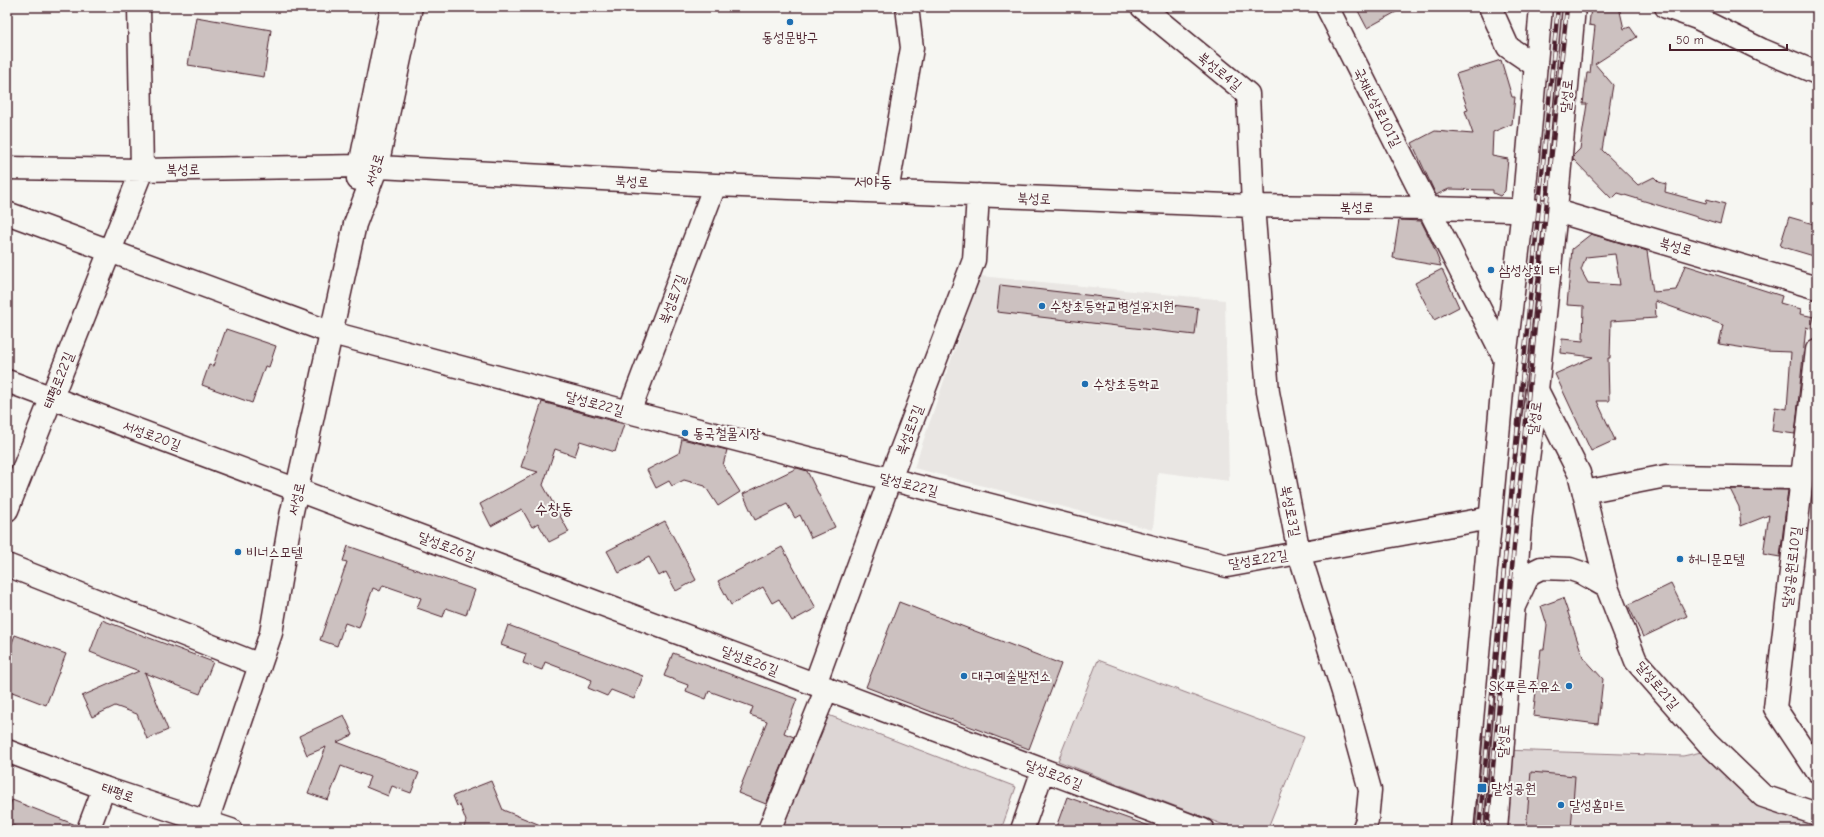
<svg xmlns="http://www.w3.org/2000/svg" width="1824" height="837" font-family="'Comic Neue','Poor Story',sans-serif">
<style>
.built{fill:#e9e6e3}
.green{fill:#ddd6d5;stroke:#947a80}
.building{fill:#ccc1c0;stroke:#4a1f2b;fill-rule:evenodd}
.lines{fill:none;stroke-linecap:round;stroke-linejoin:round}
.minor-casing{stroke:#4a1f2b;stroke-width:25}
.major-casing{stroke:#4a1f2b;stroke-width:25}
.minor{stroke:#f6f6f2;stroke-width:22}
.major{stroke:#f6f6f2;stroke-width:22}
.rail-casing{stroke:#4a1f2b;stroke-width:4.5}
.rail{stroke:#f6f6f2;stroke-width:3;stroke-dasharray:9;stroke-linecap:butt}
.poi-dot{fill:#1f6fb2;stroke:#f6f6f2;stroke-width:1.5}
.labels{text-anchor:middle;stroke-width:4;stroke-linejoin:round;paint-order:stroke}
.poi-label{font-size:14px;fill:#4a1f2b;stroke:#f6f6f2;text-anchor:start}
.street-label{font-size:14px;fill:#4a1f2b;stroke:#f6f6f2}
.quarter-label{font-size:16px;fill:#4a1f2b;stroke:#f6f6f2}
</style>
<rect width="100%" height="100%" fill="#f6f6f2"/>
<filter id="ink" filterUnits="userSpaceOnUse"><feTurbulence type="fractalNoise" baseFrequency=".025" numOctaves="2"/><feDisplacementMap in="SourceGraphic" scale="8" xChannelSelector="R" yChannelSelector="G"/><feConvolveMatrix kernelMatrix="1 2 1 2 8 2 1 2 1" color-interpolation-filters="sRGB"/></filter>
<g filter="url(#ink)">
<path class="built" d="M980,276L1225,300L1229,481L1158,472L1153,530L914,468Z"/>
<path class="green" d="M1098,660L1304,737L1267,830H1237L1058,761Z
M823,713L1016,787L1001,830H777Z
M1502,750L1683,756L1706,751L1763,796L1817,814V830H1496Z"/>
<path class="building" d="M1356,7H1405L1367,28Z
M1591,7H1619L1624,29L1630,27L1637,37L1595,64L1613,85L1602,150L1638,185L1654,177L1659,182L1666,184L1665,192L1706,203L1707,199L1725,204L1720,224L1618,193L1612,199L1573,159V156L1580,149L1587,104H1583L1587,73H1590L1595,26L1589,25Z
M196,17L271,30L264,77L188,65Z
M1501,60L1512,97H1515L1512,124L1493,132L1492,156L1508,159L1505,191L1500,196L1493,193V190L1449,189L1436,195L1412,143L1435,131L1473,134L1465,111L1468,110L1456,74Z
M1789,217L1817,225V257L1780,246Z
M1399,220L1421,221L1432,243L1441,266L1393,258Z
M1591,234L1647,251L1653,292L1676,290L1685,265L1782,296L1780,303L1801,309L1800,314L1814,317L1811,329L1806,327L1795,434L1772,431L1775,407L1787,409L1791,352L1764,351L1719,344L1723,325L1655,301L1656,318L1611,321L1610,358H1608L1609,401H1597L1615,440L1591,451L1555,374L1593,357L1561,353L1562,339L1583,341L1584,306L1567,305L1572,249ZM1615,254L1620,285L1588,283L1581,270L1586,257Z
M1442,269L1459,307L1434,320L1415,283Z
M1000,285L1198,308L1195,335L997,312Z
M226,329L276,346L269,367L265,366L252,403L202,385L209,365L213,366Z
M542,402L624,424L615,452L580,441L575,456L555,449L543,485L569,532L549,542L538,523L532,527L522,509L491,526L480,504L538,472L521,467Z
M682,439L727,450L723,465L740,492L718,506L705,486L684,480L672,486L669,481L656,488L647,470L679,453Z
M797,468L807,471L835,527L811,538L800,515L795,518L787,504L755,520L743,494Z
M1730,489L1788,490L1780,557L1763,554L1769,515L1741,526L1739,507Z
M665,521L696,580L676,591L666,572L659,576L649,557L619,573L607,551Z
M348,546L475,590L466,615L446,608L443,617L417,608L421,598L383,585L380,591L373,588L359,628L345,623L337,646L320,640L347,562L343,561Z
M782,547L816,608L792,621L779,599L772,603L763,587L731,605L718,581Z
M1671,584L1687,616L1643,637L1628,605Z
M1563,598L1583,657L1603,679L1598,724L1533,716L1541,649H1544L1547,625L1541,606Z
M899,602L1061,664L1029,749L866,687Z
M102,620L213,662L200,694L145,673L168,730L147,739L137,714L115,706L92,717L82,696L139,671L90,652Z
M508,625L643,676L634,699L611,690L607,696L588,688L592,680L545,662L542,670L523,663L526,654L501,645Z
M15,635L66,654L46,705L7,690V656Z
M673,653L797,699L784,733L794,737L766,804L738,793L767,721L750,715L753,707L709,691L706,699L686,691L688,685L664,676Z
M344,715L353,735L337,742L419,773L411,793L392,786L388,796L366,787L370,777L341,766L328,800L308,793L326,747L307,755L299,736Z
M1483,736H1491L1484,830H1475Z
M1531,772L1575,776L1571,830H1526Z
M491,781L503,810L553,830H463L466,821L460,805L457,806L453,796Z
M1067,797L1155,828V830H1055Z
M12,800L76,825V830H24L7,823V813Z"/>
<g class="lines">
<defs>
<path id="minor" d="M1142,7L1248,94L1253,206L1268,392L1299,553L1343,692L1370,790L1367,820L1363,830
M1327,7L1505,359
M1490,7L1508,47L1536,66
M1666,7L1697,18L1762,50L1817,73
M7,168L142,170L360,166L715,185L1253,206L1429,208L1556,211L1817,288
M358,179L360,166L392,7
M887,192L912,48L907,7
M7,213L332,333L629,412L1227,566L1490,518
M1817,350L1775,708L1817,771
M7,381L1203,830
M1537,390L1579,473L1607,587L1636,661L1708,743L1763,796L1817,814
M629,412L715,185
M1584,492L1666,476L1802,478
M7,510L142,170L139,7
M7,565L260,665
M1515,604L1529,574L1541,568L1570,569L1582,573L1607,587
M815,684L890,479L974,260L978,195
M207,821L271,633L291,516L355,224L377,166L411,7
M88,830L104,788
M769,830L827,688
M1022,830L1043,770"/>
<path id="major" d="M7,751L104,788L231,830
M1462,830L1505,359L1523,210L1541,7
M1496,830L1521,513L1537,390L1556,211L1574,7"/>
</defs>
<use href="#minor" class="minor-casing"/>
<use href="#major" class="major-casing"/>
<use href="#minor" class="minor"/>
<use href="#major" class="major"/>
<defs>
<path id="rail" d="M1479,830L1558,7
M1487,830L1548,189L1567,7"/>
</defs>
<use href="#rail" class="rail-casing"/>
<use href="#rail" class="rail"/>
</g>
</g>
<g class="poi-dot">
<circle cx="790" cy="22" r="4"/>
<circle cx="1491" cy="270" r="4"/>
<circle cx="1042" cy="306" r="4"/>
<circle cx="1085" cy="384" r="4"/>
<circle cx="685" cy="433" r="4"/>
<circle cx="238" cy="552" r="4"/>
<circle cx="1680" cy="559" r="4"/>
<circle cx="964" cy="676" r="4"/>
<circle cx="1569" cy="686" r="4"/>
<rect x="1477" y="783" width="10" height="10" rx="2"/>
<circle cx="1561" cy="805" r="4"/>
</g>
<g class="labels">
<g class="poi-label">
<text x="790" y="42" text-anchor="middle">동성문방구</text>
<text x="1499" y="275">삼성상회 터</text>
<text x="1050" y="311">수창초등학교병설유치원</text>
<text x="1093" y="389">수창초등학교</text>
<text x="693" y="438">동국철물시장</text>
<text x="246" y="557">비너스모텔</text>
<text x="1688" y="564">허니문모텔</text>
<text x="972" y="681">대구예술발전소</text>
<text x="1561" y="691" text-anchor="end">SK푸른주유소</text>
<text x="1491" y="793">달성공원</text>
<text x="1569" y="810">달성홈마트</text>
</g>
<g class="street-label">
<text transform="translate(1220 71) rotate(39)" y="5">북성로4길</text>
<text transform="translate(1566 96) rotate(-85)" y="5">달성로</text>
<text transform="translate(1378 107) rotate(63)" y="5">국채보상로101길</text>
<text transform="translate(183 169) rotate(-1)" y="5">북성로</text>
<text transform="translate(374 170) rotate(-73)" y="5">서성로</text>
<text transform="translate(632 181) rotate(3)" y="5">북성로</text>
<text transform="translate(1034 198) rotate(2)" y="5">북성로</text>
<text x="1357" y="212">북성로</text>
<text transform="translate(1676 246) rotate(16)" y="5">북성로</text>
<text transform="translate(672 299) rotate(-69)" y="5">북성로7길</text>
<text transform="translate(58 380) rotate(-68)" y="5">태평로22길</text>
<text transform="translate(595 403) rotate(15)" y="5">달성로22길</text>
<text transform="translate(1534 418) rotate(-82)" y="5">달성로</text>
<text transform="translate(909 430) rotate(-69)" y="5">북성로5길</text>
<text transform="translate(152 435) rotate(20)" y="5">서성로20길</text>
<text transform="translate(909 484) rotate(14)" y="5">달성로22길</text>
<text transform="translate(296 499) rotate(-77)" y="5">서성로</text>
<text transform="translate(1291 511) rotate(79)" y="5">북성로3길</text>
<text transform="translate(447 546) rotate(21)" y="5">달성로26길</text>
<text transform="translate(1258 559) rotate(-9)" y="5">달성로22길</text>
<text transform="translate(1791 567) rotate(-83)" y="5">달성공원로10길</text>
<text transform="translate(750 660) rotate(21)" y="5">달성로26길</text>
<text transform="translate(1658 685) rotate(50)" y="5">달성로21길</text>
<text transform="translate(1503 741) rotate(-86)" y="5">달성로</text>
<text transform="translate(1054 774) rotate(21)" y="5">달성로26길</text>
<text transform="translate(118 792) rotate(19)" y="5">태평로</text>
</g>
<g class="quarter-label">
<text x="873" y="187">서야동</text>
<text x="554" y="514">수창동</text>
</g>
</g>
<rect width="1824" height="837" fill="none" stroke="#f6f6f2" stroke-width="24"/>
<rect x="12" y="12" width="1800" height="813" fill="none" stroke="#4a1f2b" stroke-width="1.5" filter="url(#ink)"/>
<path d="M1670 44v6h117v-6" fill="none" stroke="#4a1f2b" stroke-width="2"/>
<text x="1676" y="44" font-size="12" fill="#4a1f2b" stroke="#f6f6f2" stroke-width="3" paint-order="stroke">50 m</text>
</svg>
